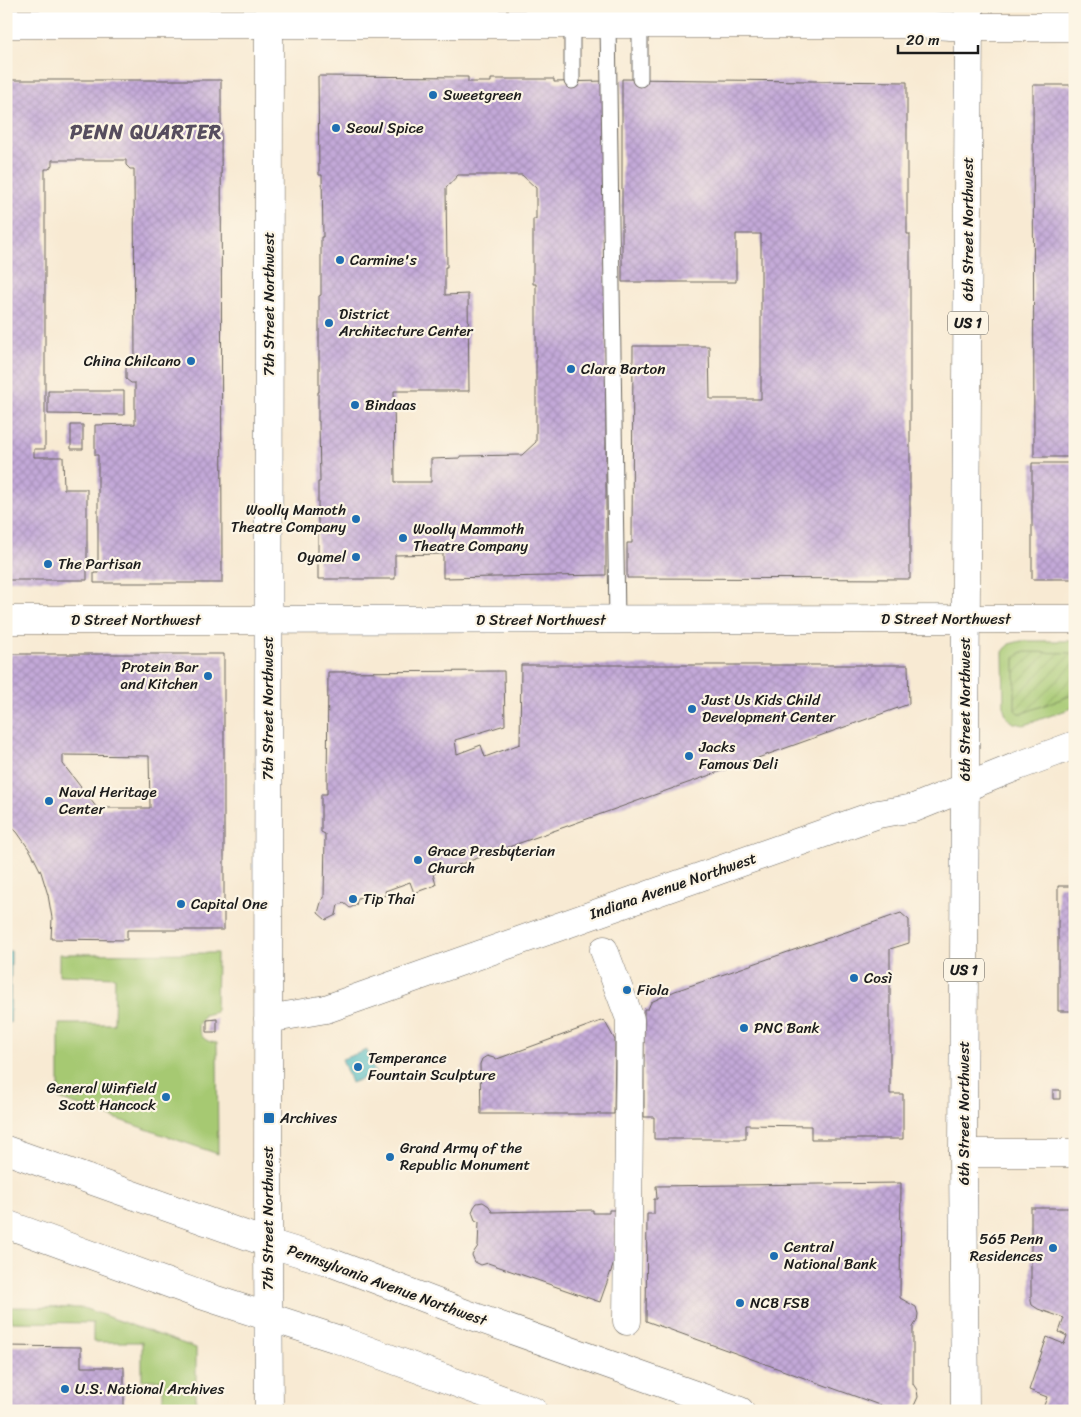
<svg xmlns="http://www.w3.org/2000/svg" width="1081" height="1417" font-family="Sriracha,sans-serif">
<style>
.green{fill:#a6c972;stroke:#617247}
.garden{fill:url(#garden-furrows);stroke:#617247}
.water{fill:#49b8bf;stroke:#326a6e}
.building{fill:url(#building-cross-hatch);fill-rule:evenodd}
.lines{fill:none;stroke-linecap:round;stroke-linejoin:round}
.lane-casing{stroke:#69645c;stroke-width:17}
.street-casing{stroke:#69645c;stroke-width:29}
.secondary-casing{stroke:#69645c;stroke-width:29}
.primary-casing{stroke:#69645c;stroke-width:29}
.highway-casing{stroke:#69645c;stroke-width:29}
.lane{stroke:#fff;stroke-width:15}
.street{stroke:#fff;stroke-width:28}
.secondary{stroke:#fff;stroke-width:28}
.primary{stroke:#fff;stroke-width:28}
.highway{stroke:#fff;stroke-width:28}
.poi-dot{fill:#1f6fb2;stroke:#fcf5e5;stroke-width:2}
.labels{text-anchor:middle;stroke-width:4.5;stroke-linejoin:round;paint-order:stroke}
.shield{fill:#fcf5e5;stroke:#5f5d58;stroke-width:1}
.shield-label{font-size:14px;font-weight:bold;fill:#1c1c1c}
.poi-label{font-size:15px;fill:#1c1c1c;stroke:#fcf5e5;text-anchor:start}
.street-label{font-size:15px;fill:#1c1c1c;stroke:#fcf5e5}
.district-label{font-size:20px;font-weight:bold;letter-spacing:1px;fill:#564d5e;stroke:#fcf5e5}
</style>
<defs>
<pattern id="garden-furrows" width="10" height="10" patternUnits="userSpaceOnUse" patternTransform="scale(1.25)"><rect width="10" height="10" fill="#a6c972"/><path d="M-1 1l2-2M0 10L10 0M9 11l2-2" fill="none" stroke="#8eac62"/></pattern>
<pattern id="building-cross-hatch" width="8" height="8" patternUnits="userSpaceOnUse" patternTransform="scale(1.25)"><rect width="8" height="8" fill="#c3a9d8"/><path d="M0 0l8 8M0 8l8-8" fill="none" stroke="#a791b9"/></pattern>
</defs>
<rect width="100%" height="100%" fill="#fcf5e5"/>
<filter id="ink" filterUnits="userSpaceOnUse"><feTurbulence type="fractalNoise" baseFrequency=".02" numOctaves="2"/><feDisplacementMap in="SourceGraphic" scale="10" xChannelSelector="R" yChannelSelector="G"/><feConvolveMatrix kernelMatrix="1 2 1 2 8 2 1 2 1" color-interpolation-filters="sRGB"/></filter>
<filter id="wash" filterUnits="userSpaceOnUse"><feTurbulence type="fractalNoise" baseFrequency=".0096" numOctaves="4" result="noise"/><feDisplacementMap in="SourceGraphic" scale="20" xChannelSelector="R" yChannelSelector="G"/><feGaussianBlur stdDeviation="1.12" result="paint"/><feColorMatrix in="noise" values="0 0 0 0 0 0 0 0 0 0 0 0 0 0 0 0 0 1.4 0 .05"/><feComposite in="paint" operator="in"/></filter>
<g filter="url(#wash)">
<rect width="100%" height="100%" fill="#f8ead3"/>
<path class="green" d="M1021,641H1075V707L1024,725L1014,723L1007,718L1004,709L1003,652L1009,644Z
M217,953L216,1012L204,1015L198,1025C200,1037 205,1042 217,1043L218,1154L59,1099V1024H114L115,977L59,975V954Z
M11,1307L83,1308L196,1348V1411H163V1380H142V1342H93V1323L11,1322Z"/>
<path class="garden" d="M1021,652L1075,653V694L1023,713H1018L1015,710V658Z"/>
<path class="water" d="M6,951H11L10,1023H6Z
M367,1050L375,1074L351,1083L342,1059Z"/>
<g id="blocks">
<path class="building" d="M318,76L468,77V82H491V79H554V82L606,81V575L443,578V554L395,555V579H318V482H320L319,421H318V392H319V296L321,295V237H323L322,175H319ZM458,175H522L536,188V219H533V284H536V442L522,455L460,456V458L431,459V482H395L394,391H469L468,294L445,295V267H447L446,188Z
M622,79L907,82V234H910V579L627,578V543H632L633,346H709L710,399H761V234H736V282H622Z
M6,80H221L222,583H94V573H98V455H95V425L135,424V383H131L126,379V368L130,363H135L134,169H130L126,165V160H52V165L49,169H45V449H34V457H63L64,489H87V580H6Z
M1033,85H1075V457H1034Z
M48,391H124V415L48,414Z
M71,425H83V449H71Z
M1032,463H1075V579H1032Z
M6,654H224V930H127V940L51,939L52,918L48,895L41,872L31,852L17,832L6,822ZM63,755L149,756L150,808H97L63,764Z
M521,665H908L909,704L433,874L436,885L414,893L410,882L385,891L386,895L368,902L366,895L358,898L356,905L350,908L344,903L338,905L336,915L326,920L318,913L322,899L324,898L325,834L321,832V794H327L328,672L504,671L505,725L455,740L457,754L481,745L485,757L520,744Z
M1058,886H1075V1011H1058Z
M901,913L909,920V943L890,949V1094H903V1139H811V1126L746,1125V1139H654V1117H644V1009H648L651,1002L675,991Z
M217,1019V1032H207V1020Z
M604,1020L615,1040L614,1114H481L480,1064L482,1059L487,1056L497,1059Z
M1053,1090H1060V1099H1053Z
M901,1183L900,1298L916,1307L918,1314L917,1321L913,1327V1384L917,1390L918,1397L913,1408L909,1411H896L646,1321L647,1214H654V1199H657L656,1186Z
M483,1202L489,1206L492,1212L593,1210V1213H609V1210H616L615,1260L600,1302L488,1263L481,1265L475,1262L472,1255L478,1246L479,1222L475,1220L472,1212L474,1207L477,1203Z
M1031,1208H1075V1411H1042L1047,1397L1029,1390L1047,1337L1064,1344L1067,1336L1059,1332L1064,1318L1038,1309L1032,1305L1031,1301Z
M6,1346L81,1347V1367H124V1411H6Z"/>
</g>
</g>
<g filter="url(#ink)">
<use href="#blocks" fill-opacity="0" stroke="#69645c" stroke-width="1"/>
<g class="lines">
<defs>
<path id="lane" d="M572,24V81
M608,24L617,620
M640,79V24"/>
<path id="street" d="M604,950L630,1019L627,1321"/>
<path id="secondary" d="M6,24H913L969,27H1075
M6,620L1075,619
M268,1019L326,1009L878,814L914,808L1018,766L1075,745
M963,1153H1075
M268,1243L269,6"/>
<path id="primary" d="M6,1150L268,1243L327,1261L464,1313L740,1411
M6,1224L201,1295L337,1339L533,1411
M268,1243L269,1411"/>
<path id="highway" d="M965,1411L963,1153L969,6"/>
</defs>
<use href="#lane" class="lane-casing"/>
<use href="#street" class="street-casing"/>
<use href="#secondary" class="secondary-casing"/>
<use href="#primary" class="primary-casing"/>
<use href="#highway" class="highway-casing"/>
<use href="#lane" class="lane"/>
<use href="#street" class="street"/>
<use href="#secondary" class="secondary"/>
<use href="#primary" class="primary"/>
<use href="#highway" class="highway"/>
</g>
</g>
<g class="poi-dot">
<circle cx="433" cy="95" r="5"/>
<circle cx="336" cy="128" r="5"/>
<circle cx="340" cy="260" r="5"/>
<circle cx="329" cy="323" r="5"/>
<circle cx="191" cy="361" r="5"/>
<circle cx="571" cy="369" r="5"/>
<circle cx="355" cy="405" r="5"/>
<circle cx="356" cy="519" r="5"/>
<circle cx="403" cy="538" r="5"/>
<circle cx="356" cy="557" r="5"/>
<circle cx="48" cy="564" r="5"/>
<circle cx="208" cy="676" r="5"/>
<circle cx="692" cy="709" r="5"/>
<circle cx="689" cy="756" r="5"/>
<circle cx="49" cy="801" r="5"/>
<circle cx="418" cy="860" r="5"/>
<circle cx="353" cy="899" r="5"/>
<circle cx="181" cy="904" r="5"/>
<circle cx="854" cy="978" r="5"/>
<circle cx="627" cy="990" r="5"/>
<circle cx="744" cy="1028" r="5"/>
<circle cx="358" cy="1067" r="5"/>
<circle cx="166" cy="1097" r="5"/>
<rect x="263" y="1112" width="12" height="12" rx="2.5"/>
<circle cx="390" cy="1157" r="5"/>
<circle cx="1053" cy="1248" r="5"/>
<circle cx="774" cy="1256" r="5"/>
<circle cx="740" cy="1303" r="5"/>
<circle cx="65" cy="1389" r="5"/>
</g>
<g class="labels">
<g class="shield">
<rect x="948" y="311.5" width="40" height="23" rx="4"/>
<rect x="944" y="958.5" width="40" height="23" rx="4"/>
</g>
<g class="shield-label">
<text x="968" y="328">US 1</text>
<text x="964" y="975">US 1</text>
</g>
<g class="poi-label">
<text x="443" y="100">Sweetgreen</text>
<text x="346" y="133">Seoul Spice</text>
<text x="350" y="265">Carmine's</text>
<text x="339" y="319">District<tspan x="339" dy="17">Architecture Center</tspan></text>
<text x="181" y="366" text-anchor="end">China Chilcano</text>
<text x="581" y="374">Clara Barton</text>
<text x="365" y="410">Bindaas</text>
<text x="346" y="515" text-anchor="end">Woolly Mamoth<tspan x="346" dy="17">Theatre Company</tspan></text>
<text x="413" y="534">Woolly Mammoth<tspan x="413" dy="17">Theatre Company</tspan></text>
<text x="346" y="562" text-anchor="end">Oyamel</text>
<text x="58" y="569">The Partisan</text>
<text x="198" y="672" text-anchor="end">Protein Bar<tspan x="198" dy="17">and Kitchen</tspan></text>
<text x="702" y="705">Just Us Kids Child<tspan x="702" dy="17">Development Center</tspan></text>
<text x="699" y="752">Jacks<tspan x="699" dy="17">Famous Deli</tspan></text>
<text x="59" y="797">Naval Heritage<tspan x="59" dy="17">Center</tspan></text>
<text x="428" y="856">Grace Presbyterian<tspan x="428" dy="17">Church</tspan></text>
<text x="363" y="904">Tip Thai</text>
<text x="191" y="909">Capital One</text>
<text x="864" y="983">Così</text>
<text x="637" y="995">Fiola</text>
<text x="754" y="1033">PNC Bank</text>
<text x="368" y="1063">Temperance<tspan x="368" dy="17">Fountain Sculpture</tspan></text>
<text x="156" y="1093" text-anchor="end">General Winfield<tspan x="156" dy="17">Scott Hancock</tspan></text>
<text x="280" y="1123">Archives</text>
<text x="400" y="1153">Grand Army of the<tspan x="400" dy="17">Republic Monument</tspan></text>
<text x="1043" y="1244" text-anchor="end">565 Penn<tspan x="1043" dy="17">Residences</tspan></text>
<text x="784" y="1252">Central<tspan x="784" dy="17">National Bank</tspan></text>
<text x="750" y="1308">NCB FSB</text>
<text x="75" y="1394">U.S. National Archives</text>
</g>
<g class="street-label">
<text transform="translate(968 229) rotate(-90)" y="5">6th Street Northwest</text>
<text transform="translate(269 304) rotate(-90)" y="5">7th Street Northwest</text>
<text x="946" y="624">D Street Northwest</text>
<text x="136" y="625">D Street Northwest</text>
<text x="541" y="625">D Street Northwest</text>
<text transform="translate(268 708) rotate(-90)" y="5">7th Street Northwest</text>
<text transform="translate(965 709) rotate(-90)" y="5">6th Street Northwest</text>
<text transform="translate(673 886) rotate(-19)" y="5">Indiana Avenue Northwest</text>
<text transform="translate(964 1113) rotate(-90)" y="5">6th Street Northwest</text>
<text transform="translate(268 1218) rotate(-90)" y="5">7th Street Northwest</text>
<text transform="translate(387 1285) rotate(20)" y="5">Pennsylvania Avenue Northwest</text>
</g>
<g class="district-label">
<text x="146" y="139">PENN QUARTER</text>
</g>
</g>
<rect width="1081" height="1417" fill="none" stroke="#fcf5e5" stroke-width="25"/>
<path d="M898 45v8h80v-8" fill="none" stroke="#1c1c1c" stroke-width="2.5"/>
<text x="906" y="45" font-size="15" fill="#1c1c1c" stroke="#fcf5e5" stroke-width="4" paint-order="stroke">20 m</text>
</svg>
